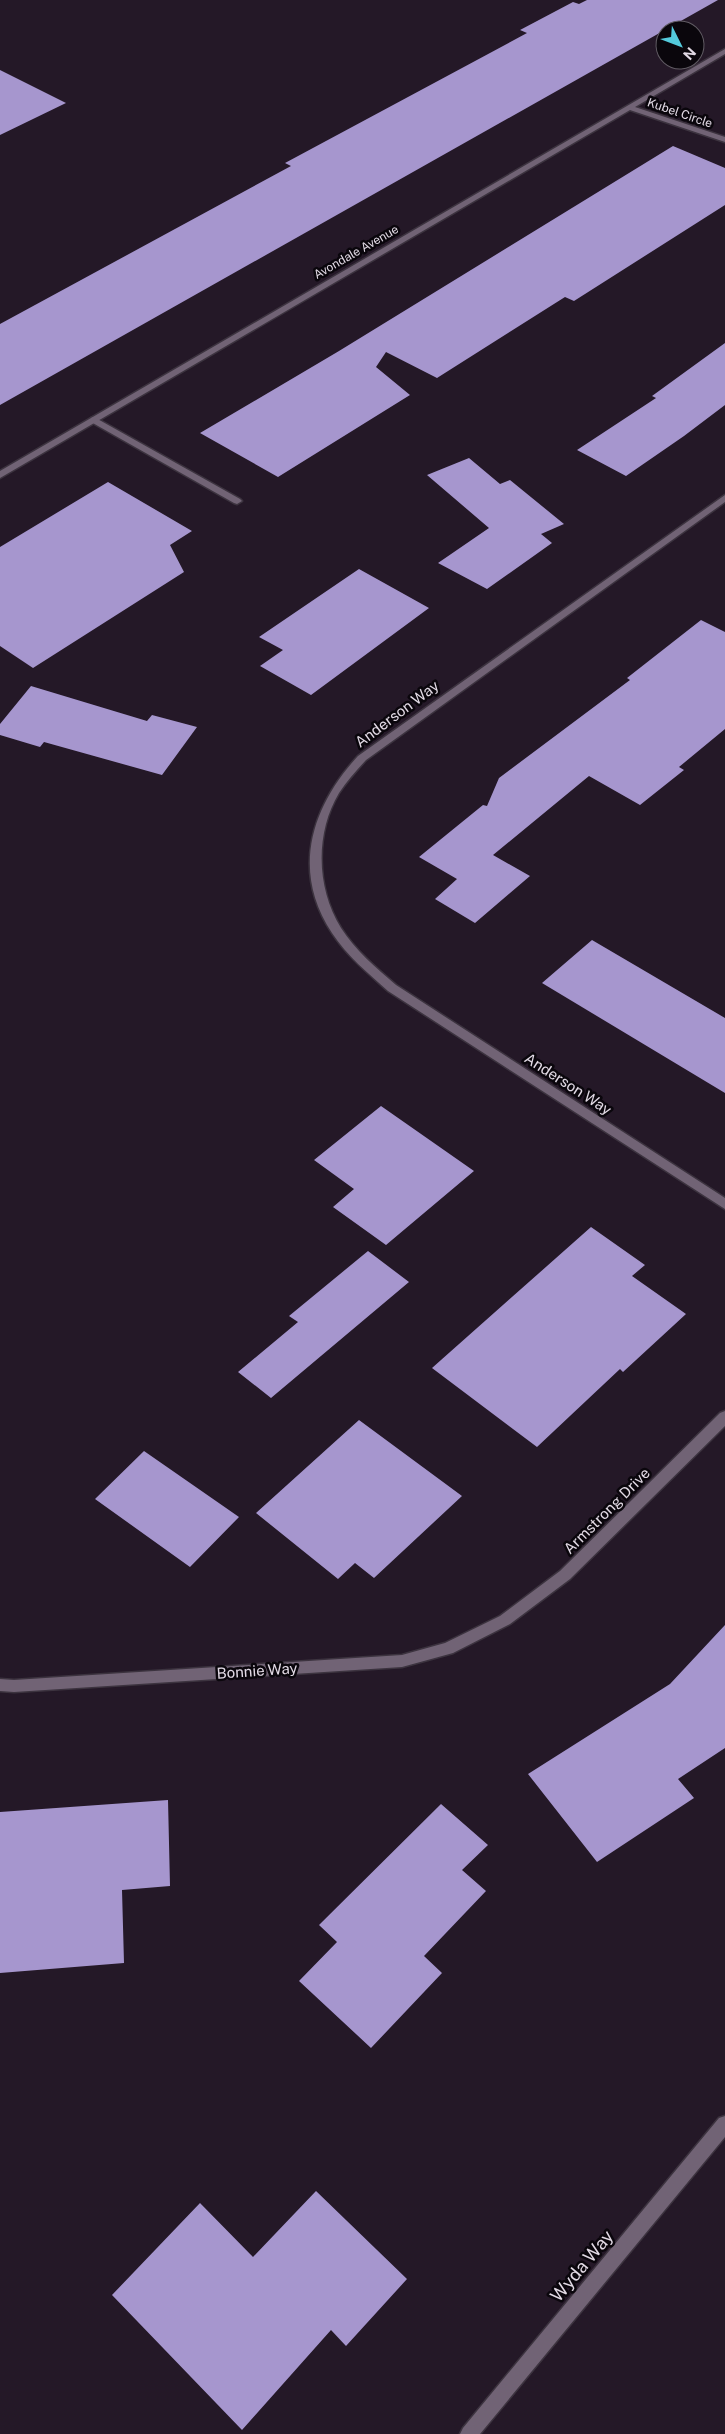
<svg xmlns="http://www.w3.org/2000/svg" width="725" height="2434" font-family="'Public Sans',sans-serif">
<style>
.building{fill:#a696ce}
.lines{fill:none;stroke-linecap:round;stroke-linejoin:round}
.lane-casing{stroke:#3c333f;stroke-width:3}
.street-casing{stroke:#3c333f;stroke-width:3}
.lane{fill:#716375;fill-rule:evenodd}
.street{fill:#716375;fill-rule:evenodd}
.labels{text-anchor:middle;stroke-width:5;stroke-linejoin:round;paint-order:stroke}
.far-street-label{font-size:12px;fill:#e2dae5;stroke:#0a060c}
.street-label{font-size:15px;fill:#e2dae5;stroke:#0a060c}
.near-street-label{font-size:18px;fill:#e2dae5;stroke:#0a060c}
</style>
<rect width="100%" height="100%" fill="#241827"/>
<path class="building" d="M587,0H718L0,405V324L291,166L285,163L527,33L520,30L573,2L579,4Z
M0,70L66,103L0,135Z
M673,146L725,168V205L574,301L565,297L437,378L386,352L376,367L410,395L278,477L200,433L339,351Z
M725,343V405L684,436L626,476L577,450L656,398L652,396Z
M469,458L500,484L510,480L564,524L541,534L552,543L487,589L438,563L489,528L427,475Z
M108,482L192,531L170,545L184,572L33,668L0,646V547Z
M359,569L429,608L311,695L260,666L283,650L259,637Z
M701,620L725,632V729L679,767L684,770L640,805L589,776L493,855L530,876L475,923L435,899L457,879L419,857L483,805L487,806L499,778L630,680L627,678Z
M31,686L147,721L152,715L197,727L162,775L44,742L40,747L0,735V724Z
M592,940L725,1018V1093L542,983Z
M381,1106L474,1171L386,1245L333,1207L354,1189L314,1160Z
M591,1227L645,1265L632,1276L686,1314L623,1372L620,1369L537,1447L432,1368Z
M368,1251L409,1282L271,1398L238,1372L298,1322L289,1316Z
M359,1420L462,1496L374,1578L355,1563L338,1579L256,1513Z
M144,1451L239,1517L190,1567L95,1499Z
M725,1625V1748L678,1779L694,1798L597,1862L528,1774L670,1684Z
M168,1800L170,1886L122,1890L124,1963L0,1973V1812Z
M441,1804L488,1845L462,1870L486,1891L424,1956L442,1973L371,2048L299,1981L337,1942L319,1925Z
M316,2191L407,2279L346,2346L331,2330L242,2430L112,2295L200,2203L253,2257Z"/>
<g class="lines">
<defs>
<path id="lane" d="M94,417L240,499L242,501L237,504L234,503L91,422V418Z"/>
<path id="street" d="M725,49V54L635,107L725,137V142L630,110L0,478V471Z
M725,495V502L366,760C356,771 347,781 339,793C315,833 316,888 341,928C355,950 376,968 396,985L725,1198V1209L388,991C368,973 347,956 332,933C291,871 311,807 358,756Z
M725,1411V1426L570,1579L510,1624L453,1653L402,1667L14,1692L0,1691V1679L14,1680L402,1655L445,1643L500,1616L560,1571L720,1413Z
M725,2116V2137L480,2434H460L463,2428L719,2118Z"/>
</defs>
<use href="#lane" class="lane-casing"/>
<use href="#street" class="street-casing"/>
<use href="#lane" class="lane"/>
<use href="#street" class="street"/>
</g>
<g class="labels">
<g class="far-street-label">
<text transform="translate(680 113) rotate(19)" y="4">Kubel Circle</text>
<text transform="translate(356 252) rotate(-30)" y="4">Avondale Avenue</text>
</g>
<g class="street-label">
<text transform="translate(397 714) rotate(-37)" y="5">Anderson Way</text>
<text transform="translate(568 1084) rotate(33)" y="5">Anderson Way</text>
<text transform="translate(607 1511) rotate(-45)" y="5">Armstrong Drive</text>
<text transform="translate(257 1671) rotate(-4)" y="5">Bonnie Way</text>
</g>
<g class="near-street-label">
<text transform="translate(582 2266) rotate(-50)" y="6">Wyda Way</text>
</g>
</g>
<g transform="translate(680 45) rotate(132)"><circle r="24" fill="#0a060c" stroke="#605b63"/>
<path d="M0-4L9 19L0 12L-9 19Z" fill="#54cadc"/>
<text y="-8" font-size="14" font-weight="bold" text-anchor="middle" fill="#e2dae5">N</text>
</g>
</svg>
